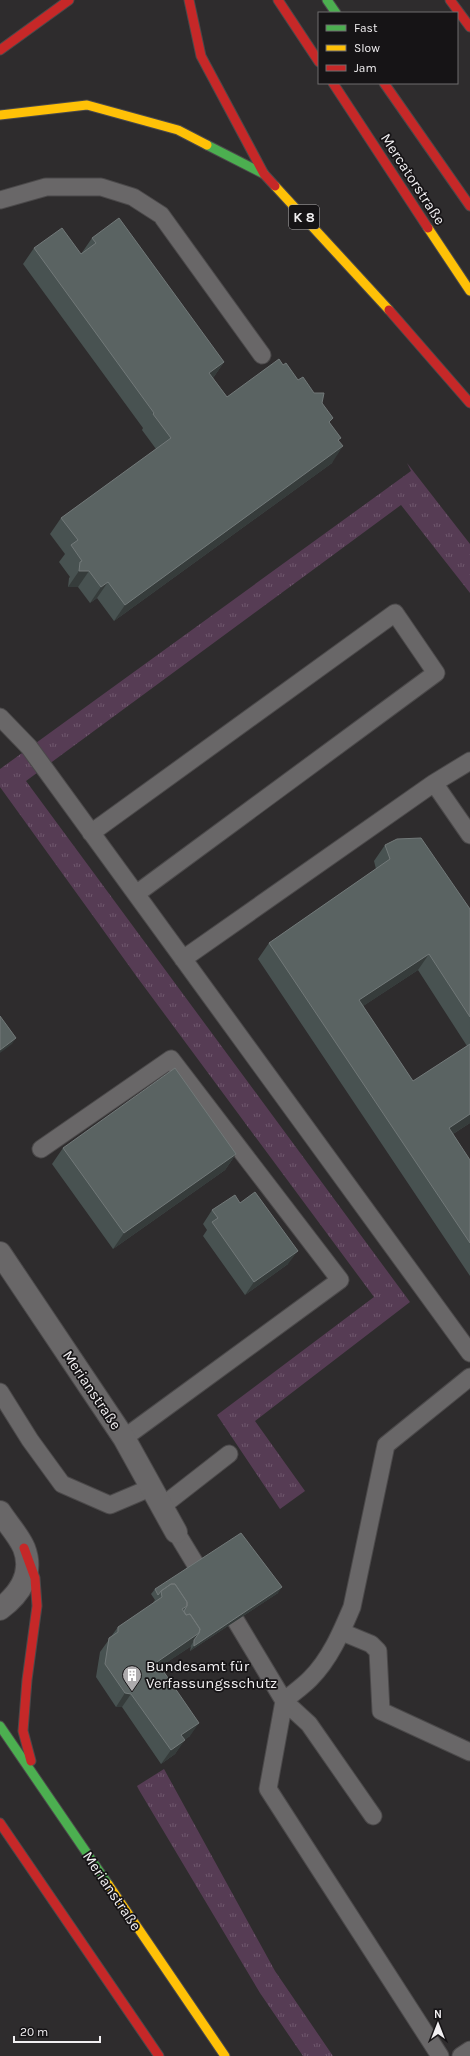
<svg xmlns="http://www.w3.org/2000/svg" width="470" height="2056" font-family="Karla,sans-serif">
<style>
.grass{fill:url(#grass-tufts)}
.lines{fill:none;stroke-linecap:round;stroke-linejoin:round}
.lane-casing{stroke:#4b494a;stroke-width:19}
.street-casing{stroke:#4b494a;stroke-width:24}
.fast-casing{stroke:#4b494a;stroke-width:11}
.slow-casing{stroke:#4b494a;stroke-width:11}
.jam-casing{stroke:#4b494a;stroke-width:11}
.lane{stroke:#696768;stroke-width:17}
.street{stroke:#696768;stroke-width:22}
.fast{stroke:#4caf50;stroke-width:9}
.slow{stroke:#ffc107;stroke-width:9}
.jam{stroke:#c62828;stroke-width:9}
.wall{fill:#485251;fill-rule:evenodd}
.shaded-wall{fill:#363c3b}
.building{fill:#5a6362;stroke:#727979}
.labels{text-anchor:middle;stroke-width:3.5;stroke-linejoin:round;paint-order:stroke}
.shield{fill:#161416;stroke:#b0aeb0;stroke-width:1}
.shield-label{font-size:14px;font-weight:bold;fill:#f2f0f2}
.street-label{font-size:15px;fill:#f2f0f2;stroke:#161416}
.poi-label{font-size:15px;fill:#f2f0f2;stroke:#161416;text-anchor:start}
</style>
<defs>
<pattern id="grass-tufts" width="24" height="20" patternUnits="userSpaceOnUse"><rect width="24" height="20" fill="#563c54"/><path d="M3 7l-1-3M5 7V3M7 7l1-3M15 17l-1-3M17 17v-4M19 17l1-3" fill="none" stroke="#6f586d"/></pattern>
</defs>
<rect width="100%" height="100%" fill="#2e2c2d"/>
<path class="grass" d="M407,463L470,544V593L401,505L26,781L410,1302L255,1421L305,1491L280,1509L217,1415L374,1297L137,977L0,787V769L411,471Z
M164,1769L275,1971L333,2056H303L260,1993L139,1790L137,1786Z"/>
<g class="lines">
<defs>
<path id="lane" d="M0,200L46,187H101L133,197L161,215L262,355
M0,717L29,747L470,1353
M434,783L470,835
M91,833L395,613L436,673L136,894
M183,959L434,783L470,761
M41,1149L171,1059L340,1280L124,1438
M0,1392L30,1440L62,1484L110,1505L150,1488
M161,1507L229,1454
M176,1532L196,1565
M236,1621L284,1701L268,1789L440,2056
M342,1632L371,1644L378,1651L381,1711L470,1752
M373,1816L309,1724L284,1701C292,1694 302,1687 310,1679C330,1659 341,1633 352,1607L386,1445L470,1377
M461,2056L470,2050"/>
<path id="street" d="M0,1253L124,1438L176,1532
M0,1512C7,1523 19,1536 24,1548C34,1574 20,1594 0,1609"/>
<path id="fast" d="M327,0L336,13
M207,145L264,174
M0,1726L108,1884"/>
<path id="slow" d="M0,115L87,105L178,130L207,145
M275,186L389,310
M428,228L470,291
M108,1884L225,2056"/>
<path id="jam" d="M189,0L201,56L264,174L275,186
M278,0L319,62
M450,0L470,27
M0,50L69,0
M333,83L428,228
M384,83L470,206
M389,310L470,403
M24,1548L35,1578L37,1606L27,1680L23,1731L31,1761
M0,1823L159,2056"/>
</defs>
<use href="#lane" class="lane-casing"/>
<use href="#street" class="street-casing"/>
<use href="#fast" class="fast-casing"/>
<use href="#slow" class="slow-casing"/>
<use href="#jam" class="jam-casing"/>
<use href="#lane" class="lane"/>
<use href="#street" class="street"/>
<use href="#fast" class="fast"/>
<use href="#slow" class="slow"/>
<use href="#jam" class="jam"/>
</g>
<path class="wall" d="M92,238L224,362L213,378L227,397L283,365L322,403L330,423L339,441L332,463L114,621L97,598L90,603L78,587H68L69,578L70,577L59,562L65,554L50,534L61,518L156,449L142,430L143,428L23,264L34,248L81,254Z
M385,845L470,909V1123L453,1134L470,1160V1276L258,959L269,943L376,869L374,861ZM418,970L467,1046L413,1081L363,1006Z
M63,1148L236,1154L225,1170L113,1249L52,1164Z
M240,1203L288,1264L245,1295L203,1236L207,1230L203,1224L212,1210Z
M155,1589L278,1593L190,1651L191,1646L190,1647L161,1666L190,1736L184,1740L175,1754L161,1764L122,1707H116L96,1677L100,1652L118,1627L152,1604L155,1600L151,1594Z"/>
<path class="shaded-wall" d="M224,362L213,378L209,373Z
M343,446L332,463L114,621L125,605Z
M79,571H89L78,587H68Z
M108,582L97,598L90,603L101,587Z
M429,954L418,970L348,1016L359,1000Z
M16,1038L12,1044L0,1053V1050Z
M470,1114V1123L437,1144L449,1128Z
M236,1154L225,1170L113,1249L124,1233Z
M298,1251L288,1264L245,1295L254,1282Z
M282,1587L278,1593L190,1651L194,1646Z
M199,1633L190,1647L148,1675L157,1662Z
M125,1693L131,1694L122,1707H116Z
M199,1723L190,1736L171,1749L181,1735Z
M185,1740L175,1754L161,1764L171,1750Z"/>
<path class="building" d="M119,218L224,362L209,373L227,397L279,359L283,365L286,363L298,380L303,377L314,393H324L322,403L333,418L329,422L341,438L338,440L343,446L125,605L108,582L101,587L89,571H79L80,562L82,561L71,545L78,540L61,518L171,438L153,414L154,413L34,248L62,228L81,254L96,243L92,238Z
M421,838L470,909V1017L429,954L359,1000L413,1081L470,1044V1114L449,1128L470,1160V1243L269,943L390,859L385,845L397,839Z
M0,1016L16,1038L0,1050Z
M175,1068L236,1154L124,1233L63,1148Z
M255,1192L298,1251L254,1282L212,1222L218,1218L212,1210L235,1195L240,1203Z
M241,1533L282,1587L194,1646V1640L199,1633L200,1629L190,1614L186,1615L184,1611L187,1606V1602L175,1584H171L161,1591L158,1595L155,1589Z
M171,1584H175L187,1602V1606L182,1609L186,1615L190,1614L200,1629L199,1633L157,1662L199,1723L181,1735L185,1740L171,1750L131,1694L125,1693L105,1664L109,1638L118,1632V1627L162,1597L161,1591Z"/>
<defs>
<symbol id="building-pin" viewBox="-11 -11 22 30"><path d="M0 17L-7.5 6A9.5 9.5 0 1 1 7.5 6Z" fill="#adabad" stroke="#161416"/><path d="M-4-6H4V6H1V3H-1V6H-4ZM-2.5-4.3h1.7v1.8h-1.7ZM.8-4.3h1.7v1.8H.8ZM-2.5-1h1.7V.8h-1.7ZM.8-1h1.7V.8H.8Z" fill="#fff"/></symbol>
</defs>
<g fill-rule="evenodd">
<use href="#building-pin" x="121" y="1664" width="22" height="30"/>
</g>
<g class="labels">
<rect class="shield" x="289" y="205" width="30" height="24" rx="3"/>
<g class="shield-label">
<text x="304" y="222">K 8</text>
</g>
<g class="street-label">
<text transform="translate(413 179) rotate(57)" y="5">Mercatorstraße</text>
<text transform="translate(92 1390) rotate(56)" y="5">Merianstraße</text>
<text transform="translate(112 1891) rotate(56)" y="5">Merianstraße</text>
</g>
<g class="poi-label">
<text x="146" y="1671">Bundesamt für<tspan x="146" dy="17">Verfassungsschutz</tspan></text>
</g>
</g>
<rect x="318" y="12" width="140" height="72" fill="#161416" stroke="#6e6c6e"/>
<rect x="326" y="25" width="20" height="6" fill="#4caf50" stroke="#6e6c6e"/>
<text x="354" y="32" font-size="12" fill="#f2f0f2">Fast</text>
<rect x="326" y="45" width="20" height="6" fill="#ffc107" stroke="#6e6c6e"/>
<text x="354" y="52" font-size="12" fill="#f2f0f2">Slow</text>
<rect x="326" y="65" width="20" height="6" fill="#c62828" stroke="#6e6c6e"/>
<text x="354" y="72" font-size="12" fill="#f2f0f2">Jam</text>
<g transform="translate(438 2024)" stroke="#161416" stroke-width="3" paint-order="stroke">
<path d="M0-3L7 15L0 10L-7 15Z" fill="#f2f0f2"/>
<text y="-6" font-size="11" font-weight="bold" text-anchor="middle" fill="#f2f0f2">N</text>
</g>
<path d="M14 2036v6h86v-6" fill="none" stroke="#f2f0f2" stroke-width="2"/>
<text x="20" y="2036" font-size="12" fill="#f2f0f2" stroke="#161416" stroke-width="3" paint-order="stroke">20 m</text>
</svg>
